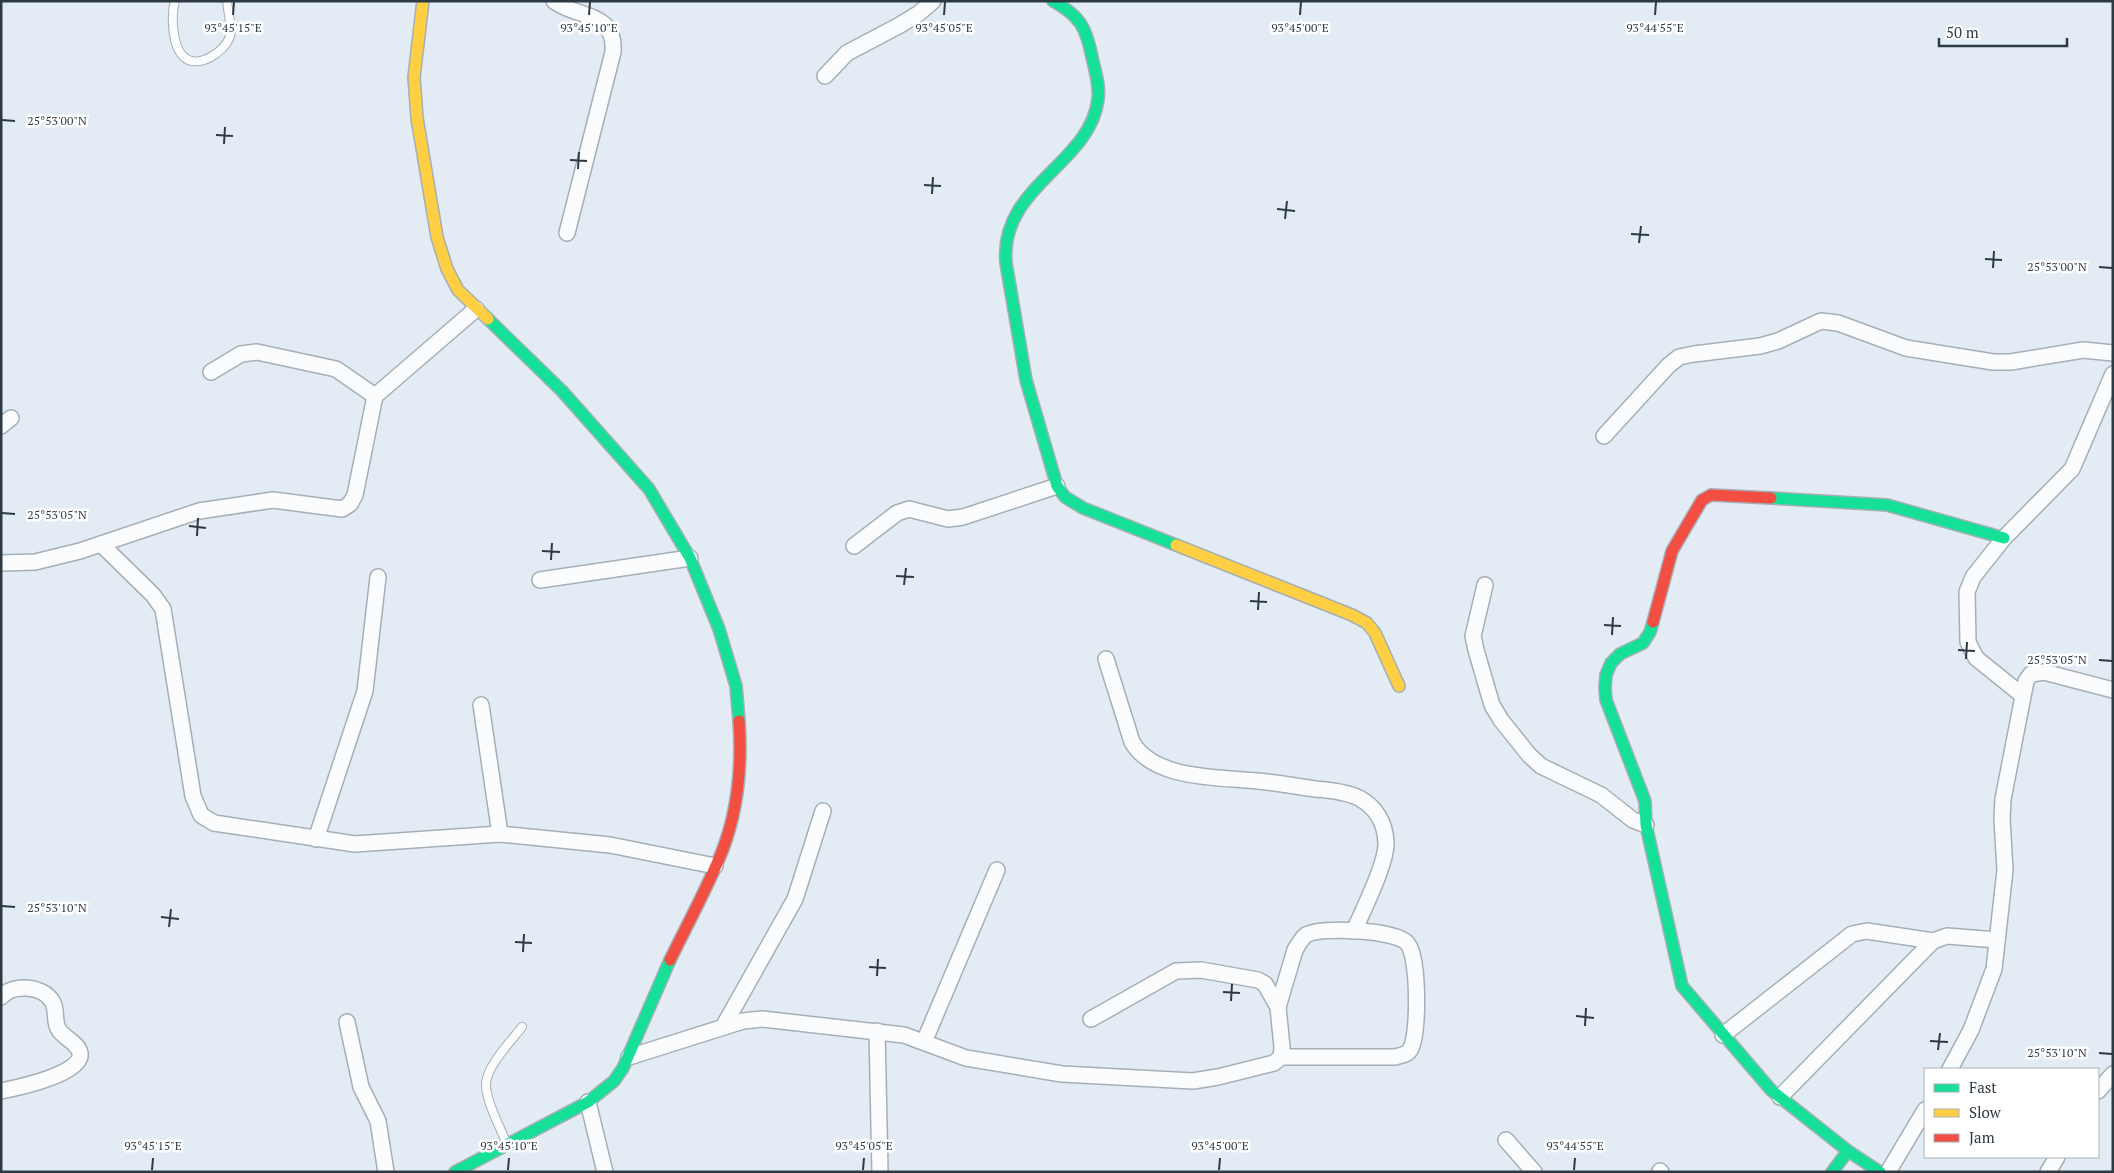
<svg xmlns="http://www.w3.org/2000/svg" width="2114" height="1173" font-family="'PT Serif',serif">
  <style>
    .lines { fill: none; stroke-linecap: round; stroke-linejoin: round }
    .lane-casing { stroke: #a6afb6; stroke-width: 10 }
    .street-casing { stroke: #a6afb6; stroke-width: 18 }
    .fast-casing { stroke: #a6afb6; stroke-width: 14 }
    .slow-casing { stroke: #a6afb6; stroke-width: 14 }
    .jam-casing { stroke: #a6afb6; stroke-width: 14 }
    .lane { stroke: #fbfcfd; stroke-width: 8 }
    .street { stroke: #fbfcfd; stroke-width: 15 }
    .fast { stroke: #16e098; stroke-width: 11 }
    .slow { stroke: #ffcf43; stroke-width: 11 }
    .jam { stroke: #f24e42; stroke-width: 11 }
    .ticks { fill: none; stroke: #2e3a43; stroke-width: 2 }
    .ticks-label { font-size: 12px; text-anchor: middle; fill: #2e3a43; stroke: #fff; stroke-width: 5; stroke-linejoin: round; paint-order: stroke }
  </style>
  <rect width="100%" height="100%" fill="#e3ecf4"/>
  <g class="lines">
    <g class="lane-casing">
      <g id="lane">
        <path d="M175,1c-4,14 -3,46 9,56 14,13 42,-6 46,-21 2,-10 -2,-24 -3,-35"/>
        <path d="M506,1142c-6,-15 -21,-43 -20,-59 1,-17 26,-43 36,-56"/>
      </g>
    </g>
    <g class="street-casing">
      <g id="street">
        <path d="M554,1c24,18 62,10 59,51l-46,181"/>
        <path d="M825,76l22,-23 53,-28 18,-11 15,-13"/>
        <path d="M211,372l30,-18 16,-2 79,17 39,27"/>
        <path d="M1,426l10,-8"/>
        <path d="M1604,436l64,-70 11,-9 15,-3 66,-8 18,-5 43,-20 17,2 68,25 87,14h18l72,-12 30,3"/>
        <path d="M101,544l52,51 10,14 30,187 8,19 13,8 141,21 145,-10 110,11 105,21"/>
        <path d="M854,546l43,-33 12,-4 39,10 15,-2 94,-31"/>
        <path d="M1,563l34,-1 45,-11 119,-40 74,-11 69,9 8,-5 5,-9 20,-99 101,-87"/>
        <path d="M540,580l150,-22"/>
        <path d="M1485,585l-12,51 3,14 16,55 9,15 28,35 12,11 60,29 32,25 13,5"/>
        <path d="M1106,659l26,83c22,38 87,35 126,39 19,2 38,5 57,8 14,1 32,3 44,9 17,9 26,25 27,44 1,21 -23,68 -32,89"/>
        <path d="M2022,695l-46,-37 -8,-16 -1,-50 6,-15 31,-39 68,-69 41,-95"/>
        <path d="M481,705l19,129"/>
        <path d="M316,839l49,-148 13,-114"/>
        <path d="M1,997c12,-14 42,-11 51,4 6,9 1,21 7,29 5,8 19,13 21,23 4,21 -64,35 -79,38"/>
        <path d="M1278,1007l17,-57c3,-5 6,-11 11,-15 15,-9 89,-5 101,8 12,12 12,90 4,105 -3,7 -9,7 -16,9h-114"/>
        <path d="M347,1022l14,65 17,34 8,51"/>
        <path d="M723,1027l72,-128 28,-88"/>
        <path d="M877,1031l3,141"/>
        <path d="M1723,1035l129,-101 15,-3 66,10"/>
        <path d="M924,1042l73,-172"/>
        <path d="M629,1057l114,-36 19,-2 142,16 62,23 96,16 131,7 25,-4 56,-14 7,-6 1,-10 -4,-40 -13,-23 -7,-4 -57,-10 -25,1 -85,48"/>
        <path d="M1950,1069l21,-39 23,-61 11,-99 -3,-51 1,-20 23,-118 5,-7 13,-2 69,18"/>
        <path d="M2098,1091l15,-17"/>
        <path d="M1780,1097l153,-156 14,-5 50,4"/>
        <path d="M588,1102l17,70"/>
        <path d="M1506,1140l28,32"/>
        <path d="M1660,1171l1,1"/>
        <path d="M1888,1172l37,-62"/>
        <path d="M2048,1172l9,-15"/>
      </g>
    </g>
    <g class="fast-casing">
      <g id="fast">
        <path d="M1053,1c27,15 33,26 39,56 3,14 8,28 6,42 -7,65 -99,87 -92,164l20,117 31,106 8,11 18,11 93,37"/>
        <path d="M488,319l74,72 87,98 41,69 29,71 17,57 3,35"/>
        <path d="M1771,498l116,7 117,33"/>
        <path d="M1653,622l-3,10 -7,11 -23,11 -9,9 -5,12 -1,13 1,12 39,101 1,24 36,161 89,104 77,61"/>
        <path d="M455,1172l133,-70 26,-21 9,-13 47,-108"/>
        <path d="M1832,1172l16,-21 32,21"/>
      </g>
    </g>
    <g class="slow-casing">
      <g id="slow">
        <path d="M423,1l-9,76 3,41 20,119 10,32 11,21 30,29"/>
        <path d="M1176,545l176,70 15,8 8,10 24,53"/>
      </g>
    </g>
    <g class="jam-casing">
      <g id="jam">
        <path d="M1653,622l19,-71 30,-51 9,-5 60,3"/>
        <path d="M670,960c17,-35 39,-75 53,-111 15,-40 19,-85 16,-128"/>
      </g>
    </g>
    <use href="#lane" class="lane"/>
    <use href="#street" class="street"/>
    <use href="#fast" class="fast"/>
    <use href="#slow" class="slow"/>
    <use href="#jam" class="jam"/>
  </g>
  <path class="ticks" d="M233,15l1,-13M589,15l1,-13M944,15l1,-13M1300,15l1,-13M1655,15l1,-13M2,120l13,1M216,135l17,1M224,144l1,-17M570,160l17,1M578,169l1,-17M924,185l17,1M932,194l1,-17M1277,209l18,2M1285,219l2,-18M1631,234l18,1M1639,243l2,-17M1985,259l17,1M2099,267l13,1M1993,268l1,-17M2,513l13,1M189,526l17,2M197,536l1,-18M542,551l18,1M551,560l1,-17M896,576l18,1M904,585l2,-17M1250,601l17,1M1258,610l1,-18M1604,625l17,1M1612,635l1,-18M1958,650l17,1M1966,659l1,-17M2099,660l13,1M2,906l13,1M161,917l18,2M169,927l2,-18M515,942l17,1M523,952l1,-18M869,967l17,1M877,976l1,-17M1223,992l17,1M1231,1001l1,-17M1576,1016l18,2M1585,1026l1,-18M1930,1041l18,1M1938,1050l2,-17M2099,1053l13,1M152,1170l1,-12M508,1170l1,-12M863,1170l1,-12M1219,1170l1,-12M1574,1170l1,-12"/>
  <g class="ticks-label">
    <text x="233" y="32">93°45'15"E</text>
    <text x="589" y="32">93°45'10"E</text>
    <text x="944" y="32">93°45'05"E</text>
    <text x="1300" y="32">93°45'00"E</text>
    <text x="1655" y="32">93°44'55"E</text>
    <text x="57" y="125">25°53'00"N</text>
    <text x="2057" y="271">25°53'00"N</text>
    <text x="57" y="519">25°53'05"N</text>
    <text x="2057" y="664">25°53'05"N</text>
    <text x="57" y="912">25°53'10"N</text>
    <text x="2057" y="1057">25°53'10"N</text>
    <text x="153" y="1150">93°45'15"E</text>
    <text x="509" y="1150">93°45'10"E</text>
    <text x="864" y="1150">93°45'05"E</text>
    <text x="1220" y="1150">93°45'00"E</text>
    <text x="1575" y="1150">93°44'55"E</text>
  </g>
  <rect width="2114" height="1173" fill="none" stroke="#2e3a43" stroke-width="5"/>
  <rect x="1924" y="1068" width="175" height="90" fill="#ffffff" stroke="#abb0b4"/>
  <rect x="1934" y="1084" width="25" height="8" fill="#16e098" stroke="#abb0b4"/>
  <text x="1969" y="1093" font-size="15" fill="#2e3a43">Fast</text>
  <rect x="1934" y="1109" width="25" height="8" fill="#ffcf43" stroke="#abb0b4"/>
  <text x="1969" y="1118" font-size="15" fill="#2e3a43">Slow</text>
  <rect x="1934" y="1134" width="25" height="8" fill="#f24e42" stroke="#abb0b4"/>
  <text x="1969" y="1143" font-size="15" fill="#2e3a43">Jam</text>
  <path d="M1939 38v8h128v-8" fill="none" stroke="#2e3a43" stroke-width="2.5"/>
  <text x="1946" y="38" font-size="15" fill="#2e3a43" stroke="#ffffff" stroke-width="4" paint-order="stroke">50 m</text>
</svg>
